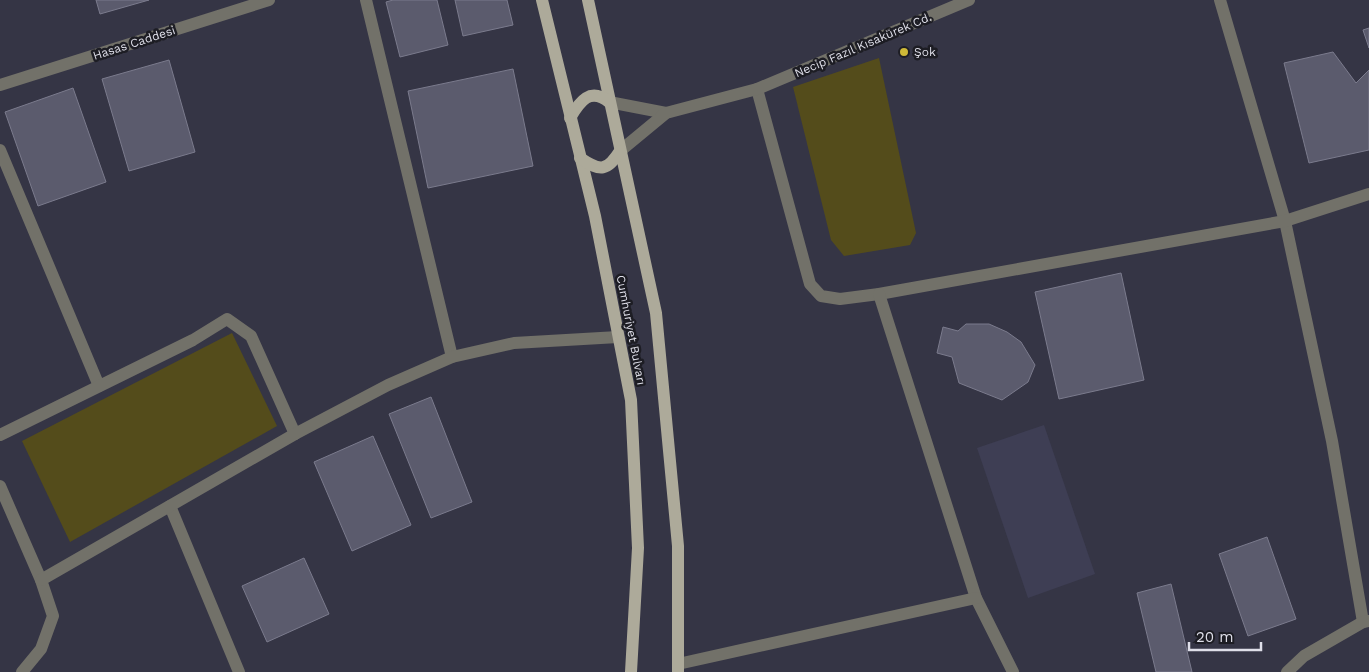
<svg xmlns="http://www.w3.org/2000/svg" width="1369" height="672" font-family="'Work Sans',sans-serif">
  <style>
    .built { fill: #3e3e54 }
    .green { fill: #544c1b }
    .building { fill: #5b5b6d; stroke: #7b7b8d }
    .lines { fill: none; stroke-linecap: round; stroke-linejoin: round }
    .minor { stroke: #727169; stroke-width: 12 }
    .major { stroke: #adaa9a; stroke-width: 12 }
    .poi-dot { fill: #ceb938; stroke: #1d1d24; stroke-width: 2 }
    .labels { text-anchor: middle; stroke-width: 5; stroke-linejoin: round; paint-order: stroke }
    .street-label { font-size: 12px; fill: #dfdfe9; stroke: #1d1d24 }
    .poi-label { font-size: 12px; fill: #dfdfe9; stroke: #1d1d24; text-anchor: start }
  </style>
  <rect width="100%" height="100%" fill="#353545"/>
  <path class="built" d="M1044,425l51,149 -67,24 -51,-150z"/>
  <g class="green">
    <path d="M879,58l37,175 -6,12 -66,11 -13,-16 -38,-153z"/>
    <path d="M232,333l45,93 -207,116 -48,-101z"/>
  </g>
  <g class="building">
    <path d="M96,0h53l-49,14z"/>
    <path d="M393,0h44l11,45 -48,12 -14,-55z"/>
    <path d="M455,0h52l6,25 -50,11z"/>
    <path d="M1369,28v20l-6,-18z"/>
    <path d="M1333,52l23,31 13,-13v80l-60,13 -25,-100z"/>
    <path d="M169,60l26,92 -66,19 -27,-92z"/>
    <path d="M513,69l20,97 -105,22 -20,-97z"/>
    <path d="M73,88l33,94 -68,24 -33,-94z"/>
    <path d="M1121,273l23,107 -85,19 -24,-107z"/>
    <path d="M966,324h23l18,8 14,10 14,23 -7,17 -26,18 -43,-17 -7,-26 -15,-4 6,-26 15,4z"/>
    <path d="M431,397l41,105 -41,16 -42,-104z"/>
    <path d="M373,436l38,89 -59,26 -38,-89z"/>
    <path d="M1267,537l29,82 -48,17 -29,-82z"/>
    <path d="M304,558l25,56 -62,28 -25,-56z"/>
    <path d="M1171,584l21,88h-36l-19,-79z"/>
  </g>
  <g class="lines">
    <g class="minor">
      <path d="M366,0l86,357"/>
      <path d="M1220,0l65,221 47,220 31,181"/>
      <path d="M0,85l269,-85"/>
      <path d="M757,89l53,195 11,12 19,3 39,-5 406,-73 84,-27"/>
      <path d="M609,102l57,11"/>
      <path d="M0,150l99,236"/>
      <path d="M620,151l46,-38 91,-24 212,-89"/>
      <path d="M879,294l97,304 37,74"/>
      <path d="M0,435l193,-95 34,-21 24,17 44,98"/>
      <path d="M0,486l41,94 12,36 -12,33 -19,23"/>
      <path d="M170,506l69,166"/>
      <path d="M41,580l254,-146 93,-49 64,-28 62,-14 104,-6"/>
      <path d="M678,664l298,-66"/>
      <path d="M1287,672l17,-16 59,-34 6,-1"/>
    </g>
    <g class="major">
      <path d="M542,0l53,216 36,184 7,148 -7,124"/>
      <path d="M588,0l68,313 22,233v126"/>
      <path d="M570,118c10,-17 20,-31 39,-16"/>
      <path d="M580,158c21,14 27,13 40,-7"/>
    </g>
  </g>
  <circle class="poi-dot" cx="904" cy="52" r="5"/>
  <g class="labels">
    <g class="street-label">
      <text transform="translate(134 43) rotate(-18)" y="4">Hasas Caddesi</text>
      <text transform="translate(863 45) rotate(-23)" y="4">Necip Fazıl Kısakürek Cd.</text>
      <text transform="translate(631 330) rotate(79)" y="4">Cumhuriyet Bulvarı</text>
    </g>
    <g class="poi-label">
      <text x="914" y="56">Şok</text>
    </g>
  </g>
  <path d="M1189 642v8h72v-8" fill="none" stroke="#dfdfe9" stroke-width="2.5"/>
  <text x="1196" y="642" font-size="15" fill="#dfdfe9" stroke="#1d1d24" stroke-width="4" paint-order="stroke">20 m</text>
</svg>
